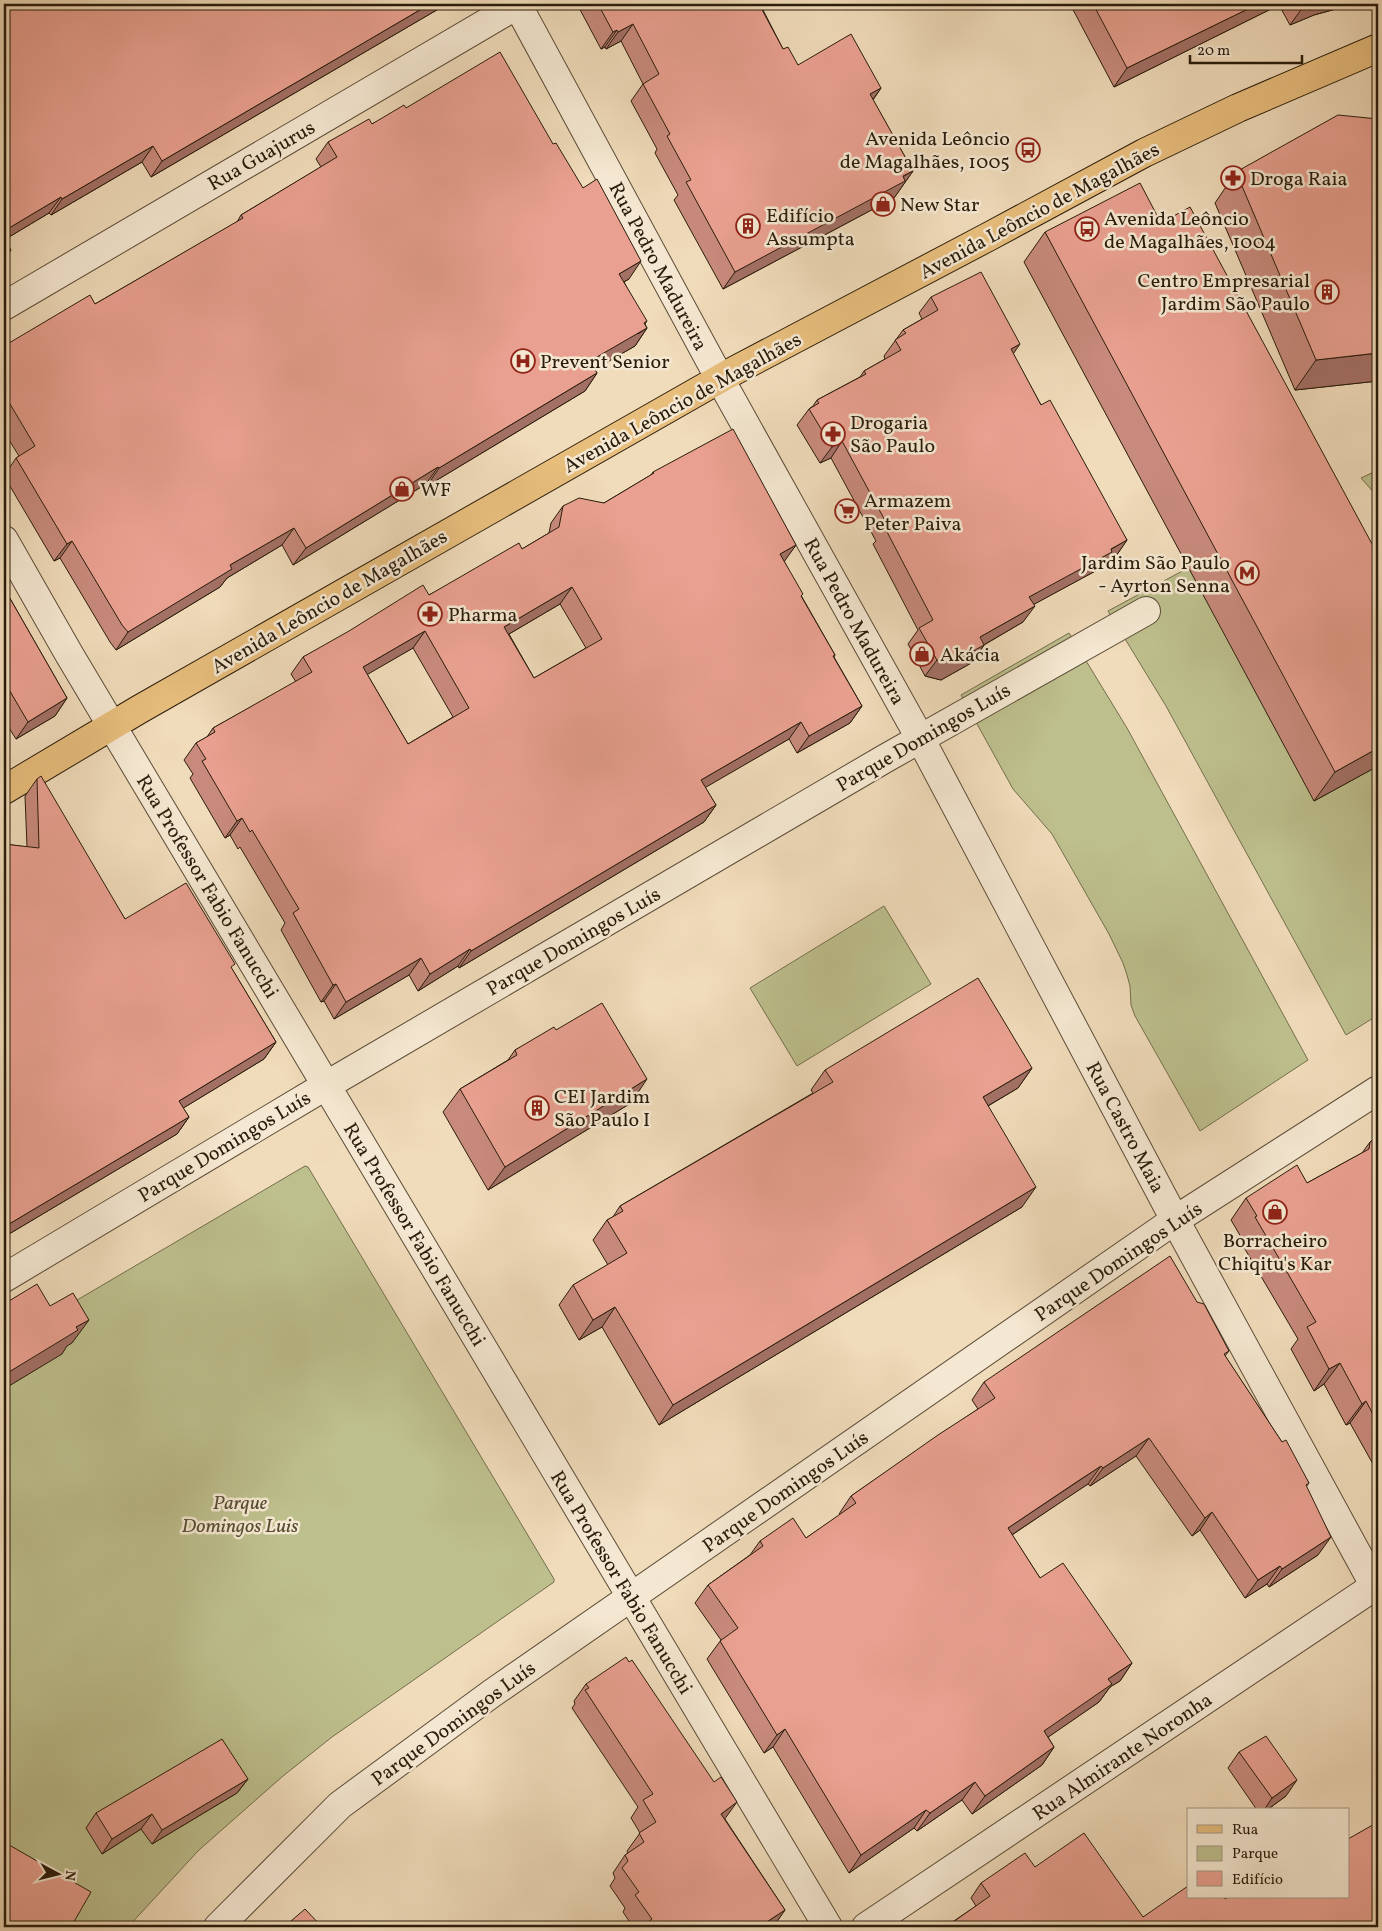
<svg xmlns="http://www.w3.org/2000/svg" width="1382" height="1931" font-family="Vollkorn,serif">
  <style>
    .park { fill: #bdbf8d; stroke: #736e4c }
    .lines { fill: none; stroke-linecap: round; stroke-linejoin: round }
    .minor-casing { stroke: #5b4c37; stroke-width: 30 }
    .major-casing { stroke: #291c0b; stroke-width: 30 }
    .minor { stroke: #f5e8d2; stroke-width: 28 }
    .major { stroke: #e8be7d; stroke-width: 28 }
    .wall { fill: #c88a7c; stroke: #291c0b; fill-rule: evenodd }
    .shaded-wall { fill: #a37065; stroke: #291c0b }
    .building { fill: #e9a090; stroke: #291c0b; fill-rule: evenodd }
    .labels { text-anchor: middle; stroke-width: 5; stroke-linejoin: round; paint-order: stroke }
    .poi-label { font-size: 20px; fill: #291c0b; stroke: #f5e8d2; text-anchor: start }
    .street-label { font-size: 20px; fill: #291c0b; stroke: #f5e8d2 }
    .park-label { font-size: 20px; font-style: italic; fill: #554d32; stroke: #f5e8d2 }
  </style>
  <rect width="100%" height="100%" fill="#f0dbba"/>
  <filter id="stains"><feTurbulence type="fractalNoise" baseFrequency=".004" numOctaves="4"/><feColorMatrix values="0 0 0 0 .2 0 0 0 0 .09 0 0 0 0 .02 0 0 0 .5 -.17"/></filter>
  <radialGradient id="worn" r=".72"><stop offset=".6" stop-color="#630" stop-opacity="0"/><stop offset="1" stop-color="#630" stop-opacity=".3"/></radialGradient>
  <g class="park">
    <path d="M1378,470v27l-17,-19z"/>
    <path d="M1318,498l60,89v428l-32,20 -180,-329 -58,-95z"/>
    <path d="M1069,633l58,95 181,332 -108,71 -65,-115 -4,-11 -1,-19 -3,-11 -4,-12 -14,-29 -57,-100 -39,-45 -52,-94z"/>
    <path d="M884,906l47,78 -134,82 -47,-78z"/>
    <path d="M305,1166l3,1 246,412v3l-222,155 -49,39 -84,74 -71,77h-124v-584z"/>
  </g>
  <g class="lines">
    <g class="minor-casing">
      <g id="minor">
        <path d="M517,4l203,375 200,359 255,482 203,372"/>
        <path d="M4,306l513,-301"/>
        <path d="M4,540l65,114 759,1273"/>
        <path d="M4,1278l323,-193 559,-327 260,-147"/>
        <path d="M218,1927l122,-122 151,-111 684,-474 203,-130"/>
        <path d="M866,1927l512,-343"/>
      </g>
    </g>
    <g class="major-casing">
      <path id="major" d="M4,790l136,-81 590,-336 258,-136 156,-84 94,-45 140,-60"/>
    </g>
    <use href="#minor" class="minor"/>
    <use href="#major" class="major"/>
  </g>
  <g class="wall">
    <path d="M4,4h443l-296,173 -9,-15 -91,53 -2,-2 -45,27z"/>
    <path d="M577,4h192l-7,4 21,41 15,16 83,23 -8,12 40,71 -19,27 -171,91 -49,-89 4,-5 -23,-42 2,-4 -26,-48 12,-17 -22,-43 -15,8 -1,-2 -4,2z"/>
    <path d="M1070,4h284l-40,11 -24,10 -11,-20 -165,82z"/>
    <path d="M406,108l223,171 -5,3 23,46 -12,18 -41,23 3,4 -12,18 -158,95 -1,-2 -133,81 -11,-20 -55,33 -7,9 -104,63 -6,-8 -50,-84 -6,3 -50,-85 12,-18 3,-2 -15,-24v-86l91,-42 142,-82 4,-7 80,-48 -5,-8 12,-17 44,-18z"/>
    <path d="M1378,119v262l-83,9 -80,-187 21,-31z"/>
    <path d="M1045,232l333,534 -64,35 -290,-539z"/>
    <path d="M931,297l82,57 28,51 86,135 -11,16 -11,6 -4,6 -67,36 -11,18 -39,23 -11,17 -32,18 -16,-4 -17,-32 10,-14 -45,-86 3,-3 -45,-83 -11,5 -23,-38 12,-16 4,-3 4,-6 43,-23 4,-6 21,-12 -1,-3 19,-26 19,-11 -3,-6z"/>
    <path d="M653,472l143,73 -12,16 18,36 33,58 -1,2 28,49 -12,17 -53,30 -8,-14 -84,48 11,18 -12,17 -245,146 -1,-2 -40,25 -9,-16 -75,44 -10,-18 -3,1 -40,-72 4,-7 -45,-76 -2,2 -8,-14 -5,3 -35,-60 3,-4 -9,-14 12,-17 11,-6 6,-9 83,-46 -5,-8 12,-17 219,-108 27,-16 2,-10 12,-17 41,-3 47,-28zM560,604l26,44 -52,30 -25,-44zM413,648l40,69 -45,27 -41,-70z"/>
    <path d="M4,588l63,110 -12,18 -39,23 -12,-19z"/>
    <path d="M37,779l88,140 107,50 44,73 -12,17 -81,49 6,9 -12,17 -173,103v-393l23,3 -2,-51z"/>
    <path d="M556,1030l75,73 -143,87 -45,-78 17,-23 48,-29 7,-10z"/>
    <path d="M1032,1068l-14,20 -30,18 34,101 -363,218 -57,-98 -23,13 -20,-35 14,-20 35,-20 -15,-25 14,-20 6,-3 7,-11 193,-113 -2,-3 14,-20z"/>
    <path d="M1378,1137v336l-28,-50 -4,2 -22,-41 -10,7 -23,-42 7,-10 -59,-100 2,-2 -10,-17 15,-22 61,-15 55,-30 8,-11z"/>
    <path d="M1197,1302l32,49 -4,5 84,127 -3,4 12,68 -49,32 -2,-3 -22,14 -45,-68 -8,6 -56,-80 -46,30 -2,-2 -23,15 -53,36 28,43 92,85 -12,18 -10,6 -11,15 -51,35 6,10 -12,18 -70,49 -10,-14 -45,31 -3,-3 -65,45 -76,-126 -9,6 -57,-94 14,-19 -26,-37 13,-18 42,-30 10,-14 46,-3 34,-23 -1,-1 12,-18 127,-87 -6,-9 12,-18z"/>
    <path d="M586,1684l139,135 60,91 -12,17h-140l-10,-15 2,-4 -15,-22 5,-8 -2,-5 12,-18 3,-2 -1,-2 13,-18 -9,-15 7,-11 -66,-99 3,-4 -1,-3z"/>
    <path d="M1239,1752l47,44 -19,14h-10l-29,-42z"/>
    <path d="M248,1779l-11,14 -85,51 -11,-15 -39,25 -16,-26 10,-15z"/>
    <path d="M1035,1867l108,50 82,-18 153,28h-433l31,-21 -5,-8 10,-15z"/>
  </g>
  <g class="shaded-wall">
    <path d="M430,4h17l-296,173 11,-16z"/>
    <path d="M754,4h15l-24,12z"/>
    <path d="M1258,4h22l-1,1 -165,82 13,-19z"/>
    <path d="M1310,4h44l-40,11 -24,10 13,-18z"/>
    <path d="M633,24l-12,17 -15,8 12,-17z"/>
    <path d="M617,30l-12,17 -4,2 12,-17z"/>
    <path d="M881,88l-12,17 1,-11z"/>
    <path d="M153,146l-11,16 -91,53 11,-16z"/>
    <path d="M913,171l-19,27 -171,91 12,-17z"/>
    <path d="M61,197l-12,16 -45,27v-9z"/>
    <path d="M11,250l-7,11v-6z"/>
    <path d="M641,261l-12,18 -22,12 12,-17z"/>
    <path d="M647,321l-9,13 9,-6 -12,18 -57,33 12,-18z"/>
    <path d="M1020,344l-11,16 2,-11z"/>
    <path d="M1378,353v28l-83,9 21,-30z"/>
    <path d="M597,373l-12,18 -158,95 12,-18z"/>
    <path d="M842,441l-11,17 -11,5 12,-16z"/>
    <path d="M438,467l-12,17 -133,81 13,-17z"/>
    <path d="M294,528l-12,17 -55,33 -7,9 -104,63 12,-18 102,-67z"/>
    <path d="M1127,540l-11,16 -11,6 -4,6 -83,45 11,-16z"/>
    <path d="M72,541l-12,17 -6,3 13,-17z"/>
    <path d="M796,545l-12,17 -4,-8z"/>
    <path d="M572,587l-12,17 -68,40 12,-17z"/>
    <path d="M1035,606l-12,16 -55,32 12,-17z"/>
    <path d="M425,631l-12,17 -62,36 12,-17z"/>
    <path d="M984,645l-11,17 -32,18 -16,-4 12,-16z"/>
    <path d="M67,698l-12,18 -39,23 12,-17z"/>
    <path d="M862,706l-12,17 -53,30 12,-17z"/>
    <path d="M801,722l-12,17 -100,58 12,-17z"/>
    <path d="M1378,748v18l-64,35 21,-29z"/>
    <path d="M716,805l-12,17 -245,146 12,-17z"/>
    <path d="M242,818l-12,17 -5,3 12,-17z"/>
    <path d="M470,949l-12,17 -40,25 12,-17z"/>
    <path d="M421,958l-12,17 -75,44 12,-17z"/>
    <path d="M336,984l-12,17 -3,1 12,-17z"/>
    <path d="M276,1042l-12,17 -97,59 12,-17z"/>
    <path d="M1032,1068l-14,20 -49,29 14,-20z"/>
    <path d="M647,1079l-16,24 -143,87 17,-23z"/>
    <path d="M189,1117l-12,17 -173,103v-10z"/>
    <path d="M1036,1187l-14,20 -363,218 14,-20z"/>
    <path d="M615,1307l-13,20 -23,13 14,-20z"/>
    <path d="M89,1320l-17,23 -5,3 -5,8 -58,35v-14l72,-48z"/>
    <path d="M1340,1363l-16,21 -10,7 15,-22z"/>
    <path d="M1366,1401l-16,22 -4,2 16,-21z"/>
    <path d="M1149,1438l-13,18 -46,30 13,-18z"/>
    <path d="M1101,1466l-13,18 -93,62 13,-18z"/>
    <path d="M1212,1512l-12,18 -8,6 13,-18z"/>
    <path d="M1331,1537l-13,18 -49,32 13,-18z"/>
    <path d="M1280,1566l-13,18 -22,14 13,-18z"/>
    <path d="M1132,1663l-12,18 -10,6 -11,15 -68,47 13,-18 64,-52z"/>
    <path d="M785,1729l-12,18 -9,6 13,-18z"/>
    <path d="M1054,1747l-12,18 -70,49 13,-18z"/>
    <path d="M248,1779l-11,14 -85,51 10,-14z"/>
    <path d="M1297,1780l-11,16 -19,14h-3l8,-12z"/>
    <path d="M975,1782l-13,18 -45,31 13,-18z"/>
    <path d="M737,1802l-13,18 -3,-6z"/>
    <path d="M926,1810l-12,18 -65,45 12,-18z"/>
    <path d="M152,1814l-11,15 -39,25 10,-15z"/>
    <path d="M785,1910l-12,17h-14z"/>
  </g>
  <g class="building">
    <path d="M4,4h426l-268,157 -9,-15 -91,53 -1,-2 -57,34z"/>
    <path d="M598,4h161l24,45 5,-2 10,18 53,-31 30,54 -11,6 43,77 -10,5 2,5 -170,91 -49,-90 5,-2 -24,-44 3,-2 -27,-50 16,-10 -26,-50 -15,8 -1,-2 -4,2z"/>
    <path d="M1093,4h165l-131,64z"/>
    <path d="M1301,4h9l-7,3z"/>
    <path d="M500,52l53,92 3,-1 27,45 14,-9 44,82 -22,13 28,47 -3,2 3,5 -57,33 7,12 -158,95 -1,-1 -132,81 -12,-20 -64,37 2,4 -104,63 -6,-7 -50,-84 -5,3 -51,-86 19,-12 -31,-52v-48l86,-51 5,9 148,-86 -2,-3 96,-58 -9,-15 41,-23 3,5 32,-19 2,3z"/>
    <path d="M1338,115l40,4v234l-62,7 -80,-188z"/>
    <path d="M1140,183l21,40 29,-16 188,348v193l-43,24 -290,-540z"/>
    <path d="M4,239l7,11 -7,5z"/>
    <path d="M981,272l39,72 -9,5 30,56 9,-5 77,140 -16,9 1,3 -83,45 6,9 -55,31 4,8 -32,18 -15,-3 -18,-32 14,-8 -48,-92 3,-2 -46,-85 -10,6 -23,-38 10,-6 -2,-3 49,-26 -2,-3 37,-21 -6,-10 11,-7 -3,-3 35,-20 -7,-13z"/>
    <path d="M733,429l63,116 -16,9 23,40 -2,2 34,59 -2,1 29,50 -53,30 -8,-14 -100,58 15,25 -245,146 -1,-2 -40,25 -9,-16 -75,44 -10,-18 -3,1 -40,-72 6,-4 -47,-79 -2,2 -8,-14 -5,3 -35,-60 4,-2 -10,-16 19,-11 -2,-4 99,-56 -9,-15 46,-26 74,-46 6,10 90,-52 3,6 37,-22 4,-21 16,-8 25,5 50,-30 -1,-1zM572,587l30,52 -68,39 -30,-51zM425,631l44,77 -61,36 -45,-77z"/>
    <path d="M4,588l63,110 -39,24 -24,-41z"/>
    <path d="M41,776l84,143 61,-36 49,81 -4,3 45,75 -97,59 10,16 -185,110v-383l35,4 -2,-69z"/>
    <path d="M978,978l54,90 -49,29 53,90 -363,218 -58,-98 -22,13 -20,-35 54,-32 -20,-33 16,-9 -3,-5 213,-124 -8,-12z"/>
    <path d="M602,1003l45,76 -142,88 -45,-78 57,-34 -2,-5 39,-23 2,3z"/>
    <path d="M1378,1137v287l-12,-23 -4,3 -22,-41 -11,6 -22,-42 9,-5 -61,-105 2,-1 -11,-18 51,-33 10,18 62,-34 1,-7z"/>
    <path d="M1170,1256l27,46 7,2 25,47 -5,3 58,88 4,-2 23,43 -3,2 25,52 -49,32 -2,-3 -22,14 -46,-68 -7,6 -56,-80 -46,30 -2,-2 -23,15 -70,47 32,50 23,-15 69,100 -24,16 4,5 -68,47 10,16 -69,49 -10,-14 -45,31 -4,-3 -65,45 -76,-126 -8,6 -57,-94 18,-13 -30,-43 55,-39 -3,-5 33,-23 13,20 50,-35 -5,-7 87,-61 57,-37 -11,-16z"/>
    <path d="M37,1284l13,22 23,-13 16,27 -13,7 2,3 -74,45v-71z"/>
    <path d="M626,1657l3,5 3,-2 82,122 7,-5 16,25 -16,12 64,96 -26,17h-118l11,-8 -17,-24 4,-3 -17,-24 6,-7 -3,-6 19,-13 -5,-9 17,-11 -13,-22 10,-6 -68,-104 4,-2 -3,-4z"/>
    <path d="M1266,1736l31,44 -25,18 -33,-46z"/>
    <path d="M222,1739l26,40 -86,51 -10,-16 -40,25 -16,-26z"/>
    <path d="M1378,1822v105h-432l44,-31 -9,-13 44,-30 10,14 49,-34 59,84 45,-31v11h36l1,2 4,-2h119v-58z"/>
    <path d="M4,1842l87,50 -20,35h-67z"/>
    <path d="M305,1909l17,18h-38z"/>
  </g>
  <defs>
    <g id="bus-ring" transform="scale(1.25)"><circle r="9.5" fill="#f5e8d2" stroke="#8f2418" stroke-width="1.5"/><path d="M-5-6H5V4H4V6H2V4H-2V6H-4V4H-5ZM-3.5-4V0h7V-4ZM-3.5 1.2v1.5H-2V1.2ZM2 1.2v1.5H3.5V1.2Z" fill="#8f2418"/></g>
    <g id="pharmacy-ring" transform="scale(1.25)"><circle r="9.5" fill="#f5e8d2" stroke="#8f2418" stroke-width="1.5"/><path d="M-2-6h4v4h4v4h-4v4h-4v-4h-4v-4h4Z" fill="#8f2418"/></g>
    <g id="shop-ring" transform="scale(1.25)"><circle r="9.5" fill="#f5e8d2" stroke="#8f2418" stroke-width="1.5"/><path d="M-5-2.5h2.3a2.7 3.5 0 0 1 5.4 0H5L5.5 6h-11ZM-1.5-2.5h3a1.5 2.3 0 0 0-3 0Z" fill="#8f2418"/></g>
    <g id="building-ring" transform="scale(1.25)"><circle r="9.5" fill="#f5e8d2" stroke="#8f2418" stroke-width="1.5"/><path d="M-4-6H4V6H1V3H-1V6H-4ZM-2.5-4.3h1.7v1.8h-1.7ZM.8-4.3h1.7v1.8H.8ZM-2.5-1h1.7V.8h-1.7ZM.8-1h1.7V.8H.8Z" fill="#8f2418"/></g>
    <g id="hospital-ring" transform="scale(1.25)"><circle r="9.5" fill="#f5e8d2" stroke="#8f2418" stroke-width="1.5"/><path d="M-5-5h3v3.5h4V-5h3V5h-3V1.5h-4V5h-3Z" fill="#8f2418"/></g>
    <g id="supermarket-ring" transform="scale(1.25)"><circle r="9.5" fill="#f5e8d2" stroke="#8f2418" stroke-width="1.5"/><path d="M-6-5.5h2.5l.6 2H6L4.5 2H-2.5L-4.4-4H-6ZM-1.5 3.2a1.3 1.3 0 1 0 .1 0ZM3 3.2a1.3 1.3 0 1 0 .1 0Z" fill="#8f2418"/></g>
    <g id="metro-ring" transform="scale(1.25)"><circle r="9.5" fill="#f5e8d2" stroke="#8f2418" stroke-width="1.5"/><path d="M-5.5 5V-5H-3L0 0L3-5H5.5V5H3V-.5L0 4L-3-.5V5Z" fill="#8f2418"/></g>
  </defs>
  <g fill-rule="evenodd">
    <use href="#bus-ring" x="1028" y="150"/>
    <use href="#pharmacy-ring" x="1233" y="178"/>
    <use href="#shop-ring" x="883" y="204"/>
    <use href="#building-ring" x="748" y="226"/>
    <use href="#bus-ring" x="1087" y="229"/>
    <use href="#building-ring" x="1327" y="292"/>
    <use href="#hospital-ring" x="523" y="361"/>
    <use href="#pharmacy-ring" x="833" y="434"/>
    <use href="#shop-ring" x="402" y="489"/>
    <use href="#supermarket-ring" x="847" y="511"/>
    <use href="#metro-ring" x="1247" y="573"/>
    <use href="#pharmacy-ring" x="430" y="614"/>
    <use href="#shop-ring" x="922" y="654"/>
    <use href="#building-ring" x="537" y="1108"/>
    <use href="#shop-ring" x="1275" y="1212"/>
  </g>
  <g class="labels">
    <g class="poi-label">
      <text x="1010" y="145" text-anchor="end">Avenida Leôncio<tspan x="1010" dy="23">de Magalhães, 1005</tspan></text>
      <text x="1250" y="185">Droga Raia</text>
      <text x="900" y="211">New Star</text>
      <text x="766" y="222">Edifício<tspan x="766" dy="23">Assumpta</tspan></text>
      <text x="1104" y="225">Avenida Leôncio<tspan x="1104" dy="23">de Magalhães, 1004</tspan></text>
      <text x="1310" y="287" text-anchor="end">Centro Empresarial<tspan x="1310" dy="23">Jardim São Paulo</tspan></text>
      <text x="540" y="368">Prevent Senior</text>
      <text x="850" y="429">Drogaria<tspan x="850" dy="23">São Paulo</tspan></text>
      <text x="420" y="496">WF</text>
      <text x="864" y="507">Armazem<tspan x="864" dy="23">Peter Paiva</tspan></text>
      <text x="1230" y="569" text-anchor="end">Jardim São Paulo<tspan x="1230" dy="23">- Ayrton Senna</tspan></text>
      <text x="448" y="621">Pharma</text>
      <text x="940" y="661">Akácia</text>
      <text x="554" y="1103">CEI Jardim<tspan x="554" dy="23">São Paulo I</tspan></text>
      <text x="1275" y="1247" text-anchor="middle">Borracheiro<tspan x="1275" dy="23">Chiqitu's Kar</tspan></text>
    </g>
    <g class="street-label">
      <text transform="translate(261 155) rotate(-30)" y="7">Rua Guajurus</text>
      <text transform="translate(1039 210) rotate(-28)" y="7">Avenida Leôncio de Magalhães</text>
      <text transform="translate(659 266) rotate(62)" y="7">Rua Pedro Madureira</text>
      <text transform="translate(682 402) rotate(-29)" y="7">Avenida Leôncio de Magalhães</text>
      <text transform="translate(329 601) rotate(-30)" y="7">Avenida Leôncio de Magalhães</text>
      <text transform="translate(855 621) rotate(61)" y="7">Rua Pedro Madureira</text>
      <text transform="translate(923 737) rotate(-30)" y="7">Parque Domingos Luís</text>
      <text transform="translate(208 886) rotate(59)" y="7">Rua Professor Fabio Fanucchi</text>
      <text transform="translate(573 941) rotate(-30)" y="7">Parque Domingos Luís</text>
      <text transform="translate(1126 1127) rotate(62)" y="7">Rua Castro Maia</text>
      <text transform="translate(224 1146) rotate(-31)" y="7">Parque Domingos Luís</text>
      <text transform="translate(415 1234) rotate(59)" y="7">Rua Professor Fabio Fanucchi</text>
      <text transform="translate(1118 1261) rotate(-34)" y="7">Parque Domingos Luís</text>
      <text transform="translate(785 1491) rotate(-35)" y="7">Parque Domingos Luís</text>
      <text transform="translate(622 1582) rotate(59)" y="7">Rua Professor Fabio Fanucchi</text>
      <text transform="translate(453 1723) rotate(-36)" y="7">Parque Domingos Luís</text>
      <text transform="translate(1122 1756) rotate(-34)" y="7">Rua Almirante Noronha</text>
    </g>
    <g class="park-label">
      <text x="240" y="1509">Parque<tspan x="240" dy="23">Domingos Luis</tspan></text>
    </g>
  </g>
  <rect width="1382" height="1931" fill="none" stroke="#f0dbba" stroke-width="20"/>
  <rect x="5" y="5" width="1372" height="1921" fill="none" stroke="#291c0b" stroke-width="2.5"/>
  <rect x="10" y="10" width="1362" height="1911" fill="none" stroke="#291c0b"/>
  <rect x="1187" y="1808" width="162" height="90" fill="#f5e8d2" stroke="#a39682"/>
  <rect x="1197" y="1825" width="25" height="8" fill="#e8be7d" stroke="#a39682"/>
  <text x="1232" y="1834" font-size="15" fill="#291c0b">Rua</text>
  <rect x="1197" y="1846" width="25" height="15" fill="#bdbf8d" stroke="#a39682"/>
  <text x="1232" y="1858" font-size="15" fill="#291c0b">Parque</text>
  <rect x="1197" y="1871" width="25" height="15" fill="#e9a090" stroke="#a39682"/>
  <text x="1232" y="1884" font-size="15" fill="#291c0b">Edifício</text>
  <g transform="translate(58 1874) rotate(97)" stroke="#f5e8d2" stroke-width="4" paint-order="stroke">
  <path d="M0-4L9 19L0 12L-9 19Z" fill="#291c0b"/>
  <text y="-8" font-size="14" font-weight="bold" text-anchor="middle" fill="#291c0b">N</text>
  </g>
  <path d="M1190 55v8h112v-8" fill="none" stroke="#291c0b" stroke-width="2.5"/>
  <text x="1197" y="55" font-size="15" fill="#291c0b" stroke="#f5e8d2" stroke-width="4" paint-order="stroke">20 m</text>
  <rect width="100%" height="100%" filter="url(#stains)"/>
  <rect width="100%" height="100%" fill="url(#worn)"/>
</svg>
